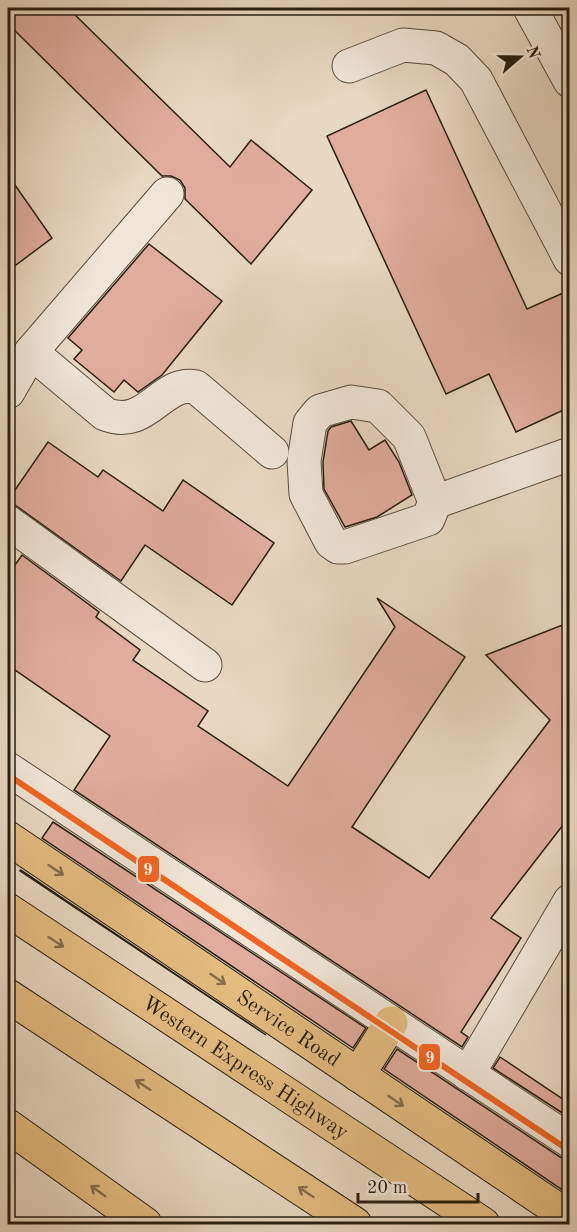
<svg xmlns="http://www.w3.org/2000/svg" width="577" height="1232" font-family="'Old Standard TT',serif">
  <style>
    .building { fill: #e0ac9e; stroke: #291e10; stroke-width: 1.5 }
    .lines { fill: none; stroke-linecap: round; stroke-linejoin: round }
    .minor-casing { stroke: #594c3c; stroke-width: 35 }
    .major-casing { stroke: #291e10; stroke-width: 35 }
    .highway-casing { stroke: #291e10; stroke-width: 35 }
    .minor { stroke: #f0e5d7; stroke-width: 33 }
    .major { stroke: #e4bc80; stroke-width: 33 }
    .highway { stroke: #e4bc80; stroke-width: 33 }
    .metro-1-casing { stroke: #f0e5d7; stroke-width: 10 }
    .metro-1 { stroke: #f26522; stroke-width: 6 }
    .oneway { stroke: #866d48 }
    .labels { text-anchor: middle; stroke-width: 4.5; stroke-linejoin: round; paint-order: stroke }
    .street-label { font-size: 21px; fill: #291e10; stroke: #f0e5d7 }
    .line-badge { stroke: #f0e5d7; stroke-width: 2 }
    .badge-label { font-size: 16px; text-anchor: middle; font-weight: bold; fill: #fff }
  </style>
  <rect width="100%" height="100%" fill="#e8d7c1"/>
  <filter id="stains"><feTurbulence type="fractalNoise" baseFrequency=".00333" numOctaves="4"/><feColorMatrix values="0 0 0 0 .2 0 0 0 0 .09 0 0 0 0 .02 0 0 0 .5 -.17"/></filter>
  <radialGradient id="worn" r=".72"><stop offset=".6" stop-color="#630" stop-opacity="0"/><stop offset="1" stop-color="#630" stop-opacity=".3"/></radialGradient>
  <g class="building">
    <path d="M8,8h60l162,159 21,-27 61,50 -61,74 -66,-65v-11l-5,-8 -9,-4h-9l-154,-152z"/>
    <path d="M426,90l101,219 43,-19v117l-54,25 -27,-58 -43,20 -119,-258z"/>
    <path d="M8,175l44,63 -44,33z"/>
    <path d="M149,244l73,57 -60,74 -24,17 -14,-12 -10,12 -40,-33 8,-9 -14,-12z"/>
    <path d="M351,421l18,29 16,-10 14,22 13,33 -35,22 -32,10 -21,-38 -1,-27 5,-31 3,-4z"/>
    <path d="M48,442l50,35 5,-7 60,41 20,-31 91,63 -42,62 -87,-60 -24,36 -113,-81z"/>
    <path d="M22,555l77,57 -3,5 44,33 -7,10 75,51 -10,15 90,60 107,-159 -18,-29 88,59 -113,170 77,51 121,-158 -64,-65 84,-33v194l-79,102 30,20 -60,94 7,5 -6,10 -388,-257 36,-54 -102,-71v-90z"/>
    <path d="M53,822l313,206 -13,20 -311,-210z"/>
    <path d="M21,870l245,165 -246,-164z"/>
    <path d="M397,1049l163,108 10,3v35l-186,-126z"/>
    <path d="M500,1057l70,47v14l-77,-50z"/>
  </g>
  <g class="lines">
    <g class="minor-casing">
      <g id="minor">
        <path d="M530,8l40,73"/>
        <path d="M349,66l54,-21 33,3 21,12 19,20 94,179"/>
        <path d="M31,352l74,62c43,17 55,-34 91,-27l76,65"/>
        <path d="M8,392l23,-40 136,-158"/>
        <path d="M351,402l27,4 31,31 26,65 -7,17 -83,28h-7l-7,-5 -25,-48 -2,-33 6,-38 10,-12z"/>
        <path d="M435,502l135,-48"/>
        <path d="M8,522l197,143"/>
        <path d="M8,769l562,372"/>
        <path d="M468,1074l102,-173"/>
      </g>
    </g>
    <g class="major-casing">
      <g id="major">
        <path id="s1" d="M8,838l562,380"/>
        <path d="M358,1075l33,-52"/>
        <path d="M8,1126l137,98"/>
      </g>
    </g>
    <g class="highway-casing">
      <g id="highway">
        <path id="s2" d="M8,910l475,314"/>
        <path d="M8,996l347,228"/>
      </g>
    </g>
    <use href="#minor" class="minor"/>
    <use href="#major" class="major"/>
    <use href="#highway" class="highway"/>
    <g class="metro-1-casing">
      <path id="metro-1" d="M8,775l562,376"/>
    </g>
    <use href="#metro-1" class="metro-1"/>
  </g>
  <defs><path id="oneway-shaft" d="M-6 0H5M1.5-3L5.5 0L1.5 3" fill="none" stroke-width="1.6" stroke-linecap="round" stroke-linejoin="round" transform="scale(1.5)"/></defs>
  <g class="oneway">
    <use href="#oneway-shaft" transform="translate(56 870) rotate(34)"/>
    <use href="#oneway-shaft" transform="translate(56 942) rotate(33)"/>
    <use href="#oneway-shaft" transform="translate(218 979) rotate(34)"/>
    <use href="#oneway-shaft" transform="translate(143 1085) rotate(-147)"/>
    <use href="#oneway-shaft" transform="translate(396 1101) rotate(34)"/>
    <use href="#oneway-shaft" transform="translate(98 1191) rotate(-144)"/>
    <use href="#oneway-shaft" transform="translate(306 1192) rotate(-147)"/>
  </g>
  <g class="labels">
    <g class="street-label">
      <text dy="7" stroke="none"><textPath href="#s1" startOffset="339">Service Road</textPath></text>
      <text dy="7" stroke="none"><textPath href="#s2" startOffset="285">Western Express Highway</textPath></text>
    </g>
  </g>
  <g class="line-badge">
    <rect x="137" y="855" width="23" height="28" rx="6" fill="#f26522"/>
    <rect x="418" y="1043" width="23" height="28" rx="6" fill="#f26522"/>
  </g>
  <g class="badge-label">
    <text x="148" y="875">9</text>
    <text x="430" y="1063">9</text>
  </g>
  <rect width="577" height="1232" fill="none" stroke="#e8d7c1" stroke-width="30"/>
  <rect x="9" y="9" width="559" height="1214" fill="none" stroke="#291e10" stroke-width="3"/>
  <rect x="15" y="15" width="547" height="1202" fill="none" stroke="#291e10" stroke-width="1.5"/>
  <g transform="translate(520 57) rotate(70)" stroke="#f0e5d7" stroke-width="4.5" paint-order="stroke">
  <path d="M0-4.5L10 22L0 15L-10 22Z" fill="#291e10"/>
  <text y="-9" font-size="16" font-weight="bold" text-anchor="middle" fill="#291e10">N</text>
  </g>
  <path d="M358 1193v9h120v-9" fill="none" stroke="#291e10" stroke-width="3"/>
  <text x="367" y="1193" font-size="18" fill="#291e10" stroke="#f0e5d7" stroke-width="4.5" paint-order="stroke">20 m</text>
  <rect width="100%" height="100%" filter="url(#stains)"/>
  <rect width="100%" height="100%" fill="url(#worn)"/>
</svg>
